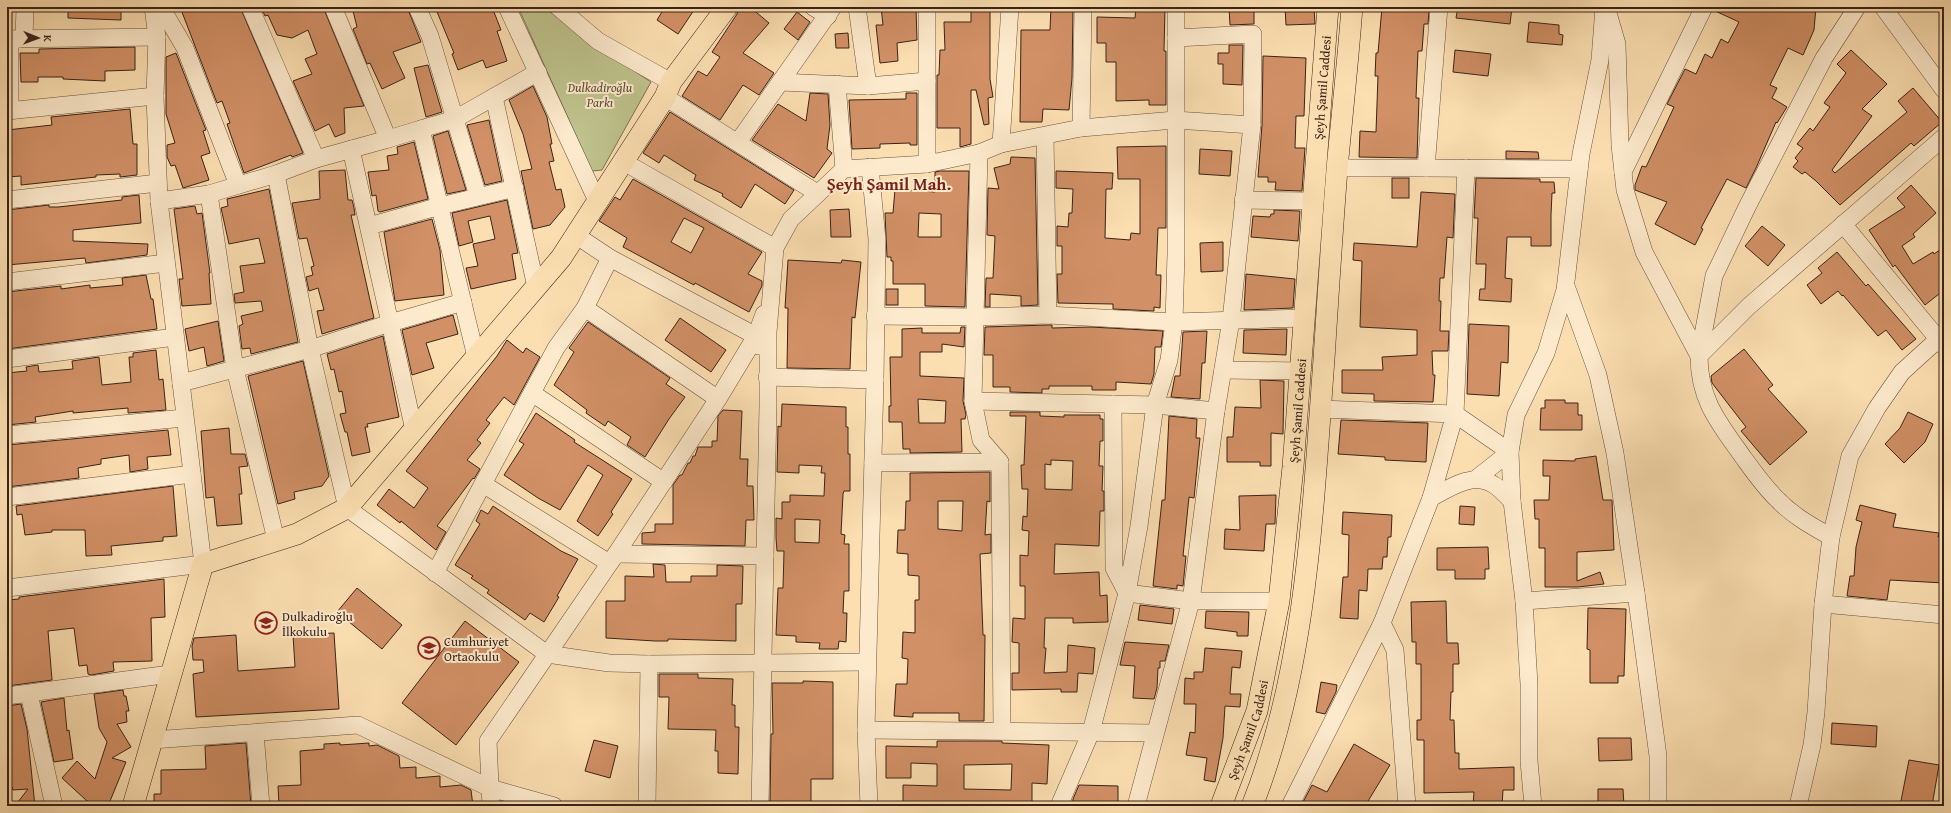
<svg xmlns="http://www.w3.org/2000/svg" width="1951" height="813" font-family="'Gentium Book Plus',serif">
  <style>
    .green { fill: #bec28c; stroke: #7c7253 }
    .building { fill: #d29066; stroke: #39231a; fill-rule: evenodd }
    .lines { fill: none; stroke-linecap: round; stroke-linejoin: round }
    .minor-casing { stroke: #6a5240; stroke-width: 18 }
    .major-casing { stroke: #39231a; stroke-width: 22 }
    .minor { stroke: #fdeacc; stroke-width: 17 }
    .major { stroke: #fcdfb1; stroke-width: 21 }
    .labels { text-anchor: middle; stroke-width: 4; stroke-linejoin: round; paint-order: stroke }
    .park-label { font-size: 13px; font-style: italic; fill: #5a4b36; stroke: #fdeacc }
    .street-label { font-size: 13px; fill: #39231a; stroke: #fdeacc }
    .poi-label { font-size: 13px; fill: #39231a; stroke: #fdeacc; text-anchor: start }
    .district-label { font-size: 17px; font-weight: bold; fill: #7a1f14; stroke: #fdeacc }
  </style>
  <rect width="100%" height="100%" fill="#fcdfb1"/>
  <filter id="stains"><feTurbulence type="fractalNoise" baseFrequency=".005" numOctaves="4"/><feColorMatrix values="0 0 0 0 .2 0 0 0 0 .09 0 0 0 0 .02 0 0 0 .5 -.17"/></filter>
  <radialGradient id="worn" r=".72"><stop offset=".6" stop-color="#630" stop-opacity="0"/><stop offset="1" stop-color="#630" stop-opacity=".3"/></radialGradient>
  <path class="green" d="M518,7h26l36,28 71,47 -49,88 -10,1z"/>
  <g class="building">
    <path d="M68,7h53v13l-53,-2z"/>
    <path d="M180,7h60l63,146 -11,4 -1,-2 -47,18 -17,-49 3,-1 -8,-22 -5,2z"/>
    <path d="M261,7h62l41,99 -20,2 1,25 -10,4 -6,-13 -14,7 -22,-50 19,-7 -7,-15 12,-5 -9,-24 -16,8 -15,-3 -9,-20 -3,1z"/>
    <path d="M352,7h55l14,35 -28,10 12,26 -23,11 -12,-26 -3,1 -14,-35 4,-2z"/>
    <path d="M435,7h57l9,23 -4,1 10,30 -21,7 -3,-8 -25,10 -6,-16 2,-1z"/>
    <path d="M665,7h31l-18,27 -21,-14z"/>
    <path d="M739,7h11l19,16 -26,30 31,20 -15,22 -16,-10 -23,35 -38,-24 16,-25 9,5 13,-19 -8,-5 25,-38z"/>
    <path d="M881,7h35l1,33 -20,3 1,18 -18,2 -4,-38h7z"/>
    <path d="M971,7h19v72l3,18 -5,1 1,26 -5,1 -8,-35h-5v54l-11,3v-19h-23v-53h2l1,-25h5l-1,-28h27z"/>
    <path d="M1051,7h22l-1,71 -3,32 -26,-1 -1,13h-22l1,-92h29z"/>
    <path d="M1136,7h29l-1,44h2v54h-17v-5l-33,1v-39h-10v-19h-9v-26l38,1z"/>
    <path d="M1229,7h25v17l-24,1z"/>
    <path d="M1285,7h29l1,17 -29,1z"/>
    <path d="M1382,7h42v4h5l-1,13h-4l-2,27h-4l-2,47h3l-2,60 -58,-1 1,-26 16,1 2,-56h-3l1,-23h2z"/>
    <path d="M1458,7h54l-2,17 -54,-6z"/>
    <path d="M1714,7h102l-2,23 -11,25 -15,-7 -18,37 7,3 -5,10 15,9 -10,16 -1,-1 -20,46 -10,20 -19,-9 -26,49 2,1 -8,16 -40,-21 12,-22 -32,-12v-5l7,-19 4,1 28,-60 -7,-3 18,-35 11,5 9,-20 7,4 9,-19 7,4 11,-21 -26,-12z"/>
    <path d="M797,12l13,10 -12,18 -14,-11z"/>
    <path d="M1529,22l30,3v9l4,1 -1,10 -35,-3z"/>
    <path d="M848,33l1,15h-13l-1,-14z"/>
    <path d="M1229,45h14l-1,40 -19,-1v-20h-5v-11h11z"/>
    <path d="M135,47v23l-30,1v10l-42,-2v-2h-25v5h-17l-1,-29h19v-4z"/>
    <path d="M1455,50l36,4 -3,22 -35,-4z"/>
    <path d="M1851,50l36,34 -25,25 10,7 -40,54 3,3 72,-61 -9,-11 15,-13 29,34 -28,24 -3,-3 -71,62 -24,-24 -11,-9 -3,2 -9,-7 5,-6 -3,-3 8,-10 -6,-4 13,-16 3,3 17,-24 -6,-4 22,-30 -9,-9z"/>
    <path d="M176,53l30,77 -3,1 7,22 -9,3 8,24 -26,8 -8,-23 -4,1 -4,-9v-12l8,-2 -9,-29v-57z"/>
    <path d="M1263,56l43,2 -2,58h-8l-1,32h10l-3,43 -27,-1 1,-8h-8v-5h-10l4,-52z"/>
    <path d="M428,65l14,47 -16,5 -12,-49z"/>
    <path d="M533,86l14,31 5,27h-2l4,17 -5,1 7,28 5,-1 4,18 -15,18 -17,4 -12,-58 11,-2 -9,-35 -14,-34z"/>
    <path d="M810,93l18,1 2,31 -3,24 5,4 -18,25 -62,-38 26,-36 28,17z"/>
    <path d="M906,93h11v52h-7v-2l-30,1v4l-28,1 -3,-49 57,-1z"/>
    <path d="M130,109l3,35h4v31l-17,2v-3l-24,1v2l-75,8v-9l-14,1v-47l45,-5 -1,-8z"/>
    <path d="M670,112l124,78 -9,14 -30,-20 -14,24 -19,-12 1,-2 -29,-14 2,-5 -32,-20 -5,8 -16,-10z"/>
    <path d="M489,120l13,61 -17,4 -18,-60z"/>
    <path d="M448,131l18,59 -19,4 -14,-58z"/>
    <path d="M414,142l14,57 -48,13 -2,-1 -2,-16 -4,1 -4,-24 21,-2 -2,-14 11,-2 -1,-7z"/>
    <path d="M1166,146v82h-8l-2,47h5l-1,33 -6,-1v4l-41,-2v-5l-55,-1 -1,-29h5v-28h-5v-20l11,1 1,-14h3l1,-24 -17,-1v-17l57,2 -1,16h-6l-1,49 25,2 1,-7 9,1v-55h-22l-1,-32z"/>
    <path d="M1200,149l32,2 -2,25 -31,-2z"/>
    <path d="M1506,151l32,1 1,7h-33z"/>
    <path d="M1011,157l24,1 3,147 -17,1v-10l-31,-2v13h-5l1,-29h7l2,-42 -8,-1 1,-47 11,1 -5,-21 16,-4z"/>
    <path d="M345,170l3,30h4l2,8 1,7h-4l23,103 -52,16 -5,-23 7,-1 -6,-22 -9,3 -3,-14 7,-2 -2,-8 3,-1 -7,-28 -8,1 -7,-36 28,-4 -1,-28z"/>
    <path d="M940,171h29l-4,136 -40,-1v-22h-32v-23h-2v-4h-4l-2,-44h8l2,-24 40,3v-20zM919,213l22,1v23h-23z"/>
    <rect x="1392" y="178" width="17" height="20"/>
    <path d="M1476,178l64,1v3h14l1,11h-3l-1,22v31h-20v-9h-24l-2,41 7,1 -1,23 -32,-2 1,-11h5l1,-25h-10l2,-46h-4z"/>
    <path d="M633,179l129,73 -14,22 14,7v5l-13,26 -54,-29 -1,2 -71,-38 4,-9 -28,-17 16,-24 5,3zM684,218l20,10 -13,25 -20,-11z"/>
    <path d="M1911,185l25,28 -23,21 2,3 -13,9 11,18 20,-12 1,2 10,-7v43l-19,15 -30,-40 -2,2 -24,-37 36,-23 -8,-9z"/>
    <path d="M269,189l29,153 -47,12 -1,-6 -8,1 -3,-23 4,-2 -2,-8 22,-5 -2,-10 -26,2 -1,-9 10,-2 -4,-26 25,-3 -6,-25 -30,6 -8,-36 7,-2 -1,-7z"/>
    <path d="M1421,192l34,2 -2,44 -6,-1 -3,41h-4l-1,23h2l-1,30h9l-1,20h-16l1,24h2l-2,27 -59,-1v-7l-32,-1v-23h41l-1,-13 35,-2v-25l-57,-3 2,-66 -9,-1 1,-17 63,4z"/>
    <path d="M139,195l2,28 -68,7v11l75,3 -1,11 -61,8 -1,-5 -78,7v-55l42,-5v2h9l64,-7v-3z"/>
    <path d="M507,200l11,53 -6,1 4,25 -45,10 -5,-21 12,-2 -5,-22 22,-5 -5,-23 -22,5 5,21 -14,4 -7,-33z"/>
    <path d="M195,206l2,8 5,-1 8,60h-1l2,31 -29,2 -3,-27h4l-9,-70z"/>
    <path d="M849,209l2,28h-20l-1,-27z"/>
    <path d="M1274,210l26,1 -2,30 -47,-4 2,-21 17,1 1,-3h3z"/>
    <path d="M432,219l8,31 4,45 -49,6 -11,-69z"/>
    <path d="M1762,226l23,19 -17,21 -23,-20z"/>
    <path d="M1223,242v29l-22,1 -1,-29z"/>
    <path d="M1837,252l29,34 2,-2 48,55 -14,11 -16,-20 -8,6 -35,-41 -1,1 -4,-5 -17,13 -14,-19 15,-12 -4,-5z"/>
    <path d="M788,260l53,3 1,-3 19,2 -6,56 -3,-1 -2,52 -63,-1 1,-60h-3z"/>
    <path d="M1246,274l49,5 -2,29 -49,2z"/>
    <path d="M146,275l5,24h2l4,30 -150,20v-57l54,-6v3l29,-4v3l33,-3 -1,-7z"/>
    <rect x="886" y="289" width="12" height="16"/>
    <path d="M453,315l5,19 -32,9 8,25 -22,7 -10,-45z"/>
    <path d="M680,318l46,32 -15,22 -46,-32z"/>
    <path d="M218,321l6,40 -17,5 -3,-19 -15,4 -4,-22z"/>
    <path d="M588,322l82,56 -4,6 19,13 -16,22 -24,38 -18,-12 4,-8 -23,-16 -3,5 -19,-13 1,-3 -33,-25 20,-33 -5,-4z"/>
    <path d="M1469,324l40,2 -1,37 -7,-1 -2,34 -32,-2z"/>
    <path d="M1048,325h4v3l39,-1 72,4 -2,16h-6l-1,27 -3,10 -35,-2v8h-24v-4h-43v3h-7v4l-32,-1v-5h-17v-32h-9l1,-28z"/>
    <path d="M961,327h4l-1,20 -22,-3v8h-22v24l44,2 -1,23 3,14 -1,4h-4l1,33 -52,1v-4h-7l-1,-27h-13v-16h2l-1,-49h12v-28l20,-1v5h38zM918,399l28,2 -1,22h-26z"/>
    <path d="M1287,329l-1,26 -43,-2 1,-23z"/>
    <path d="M1207,331l-2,32h-3l-2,36 -29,-2 4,-21h5l3,-44z"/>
    <path d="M383,336l16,81 -32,7 1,3h-3l5,25 -18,4 -5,-24h-2l-5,-18 6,-1 -4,-22 -3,1 -5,-23 -3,1 -4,-16z"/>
    <path d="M507,340l16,13 3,-5 14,9 -26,48 -10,-8 -18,23 4,3 -13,17 4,3 -14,17 13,9 -6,10 -1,-1 -36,48 9,6 -10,18 -35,-29 -1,2 -23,-18 12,-16 25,19 14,-20 -22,-17 91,-115z"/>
    <path d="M1744,349l29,36 -5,4 39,43 -37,33 -29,-34 5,-4 -34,-44 -1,-7z"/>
    <path d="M156,350l3,30 4,-1 3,31 -38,3v-5l-55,5v-2l-38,6 1,5 -29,3v-52l20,-2 -1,-4 12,-2 1,7 34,-3 -1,-8 27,-4 3,28 29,-3 -2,-25h4v-4z"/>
    <path d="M303,361l26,115 -7,10 -28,6 1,7 -17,5 -30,-128z"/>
    <path d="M1260,380l24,1 -1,53 -12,-1v33h-11v-4h-33v-25h6l2,-30 26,1z"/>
    <path d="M1545,400h20v3h13v12h4v15h-42l1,-22h4z"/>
    <path d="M782,404l64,3v20h2v27h2v37h-6l-1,3 -2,40 4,1 -1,9h5v47h-5l-1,22h4l-1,29 -7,-1 -1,8h-19l1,-6 -24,-1v-6l-20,-1 2,-47h5l1,-37h-7l-1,-13v-20l6,1v-17h8v-7l34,1 1,-23h-4l1,-7 -23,-1v8l-22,-1 1,-46 3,1zM795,519l25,1 -1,23 -24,-1z"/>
    <path d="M723,410l19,1 -2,48h8l-1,27h6l1,34h-8l-1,26 -103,-2v-11l13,-1v-8h18v-39l7,-10h2l6,-12h2l3,-7h2l3,-9h14v-6h5l1,-25z"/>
    <path d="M1010,412h30v4l24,1v-2h36v4h3v22h-3l-1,25h4l-1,25h2v20h-4l-1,35 -44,-2 -1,30 45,-2 1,24 7,-1 1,27 -35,1v-5h-28l-1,30h2l-2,25 23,-1 1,-27 27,3 -2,26 -15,-1 -1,19h-16v-3l-49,1v-17h7v-30l-7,-1 1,-24 12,1v-33h-5v-31l8,1 1,-25 -7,-1 1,-14 4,1 1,-28h-6l-1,-24h3l2,-49h-16zM1051,460l22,1 -1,29 -27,-1v-25l6,1z"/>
    <path d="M1908,412l25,12 -8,18 -21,21 -19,-19 15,-16z"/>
    <path d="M536,413l39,27 -1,2 58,37 -21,33 2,2 -15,22 -21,-15 26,-46 -15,-10 -28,45 -22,-12 -34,-23 20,-31 -5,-3z"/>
    <path d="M1169,416l28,3 -1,19h4l-6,60 -5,-1 -6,59h3l-3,30 -6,-1v4l-24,-3 9,-86h3z"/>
    <path d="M1341,420l87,3 -2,39 -41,-2v-3l-47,-3z"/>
    <path d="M229,428l2,26h14l3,12 -9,1 3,27h-3l3,30 -25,2 -3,-29 -8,1 -5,-67z"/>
    <path d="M168,430l3,25 -24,2 1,12 -18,3 -1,-17 -28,4v5l-23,4 1,10 -72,9v-42z"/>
    <path d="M1596,456l7,44h9l2,50 -37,2v29l23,-9 4,12 -26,3h-33v-39h-6v-29h-4l-1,-19h15l1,-24h-7v-16l32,1v-2z"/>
    <path d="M990,472v30l-3,-1 -2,34 6,-1v19l-11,1 3,81h2l-1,86h-25v-8h-46v4l-19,-1 2,-32h11l1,-25 -6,-1 1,-26 12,1v-33h4v-24l-11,-1v-21l-11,-1 1,-23h7l1,-29h4v-28zM938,501h25l-1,30 -24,-2z"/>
    <path d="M173,486l4,50 -14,1v4l-52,5 1,9 -26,1 -1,-26h-33v2l-27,3 -3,-21 -5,1 -1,-9z"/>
    <path d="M1276,495l-1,29h-9l-2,27 -40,-2 1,-20 15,1 -1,-34z"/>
    <path d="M1860,505l36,9 -3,13 46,6 -1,4h6v46l-54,-3 -3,20 -40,-4 3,-20h4l2,-29 6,-25 -6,-2z"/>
    <path d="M493,506l68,45 17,8 -21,37 2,1 -15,25 -14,-9 -5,7 -38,-27 2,-3 -18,-12 2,-2 -18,-11 25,-41 -4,-3 5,-11 7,4z"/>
    <path d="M1460,506l15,1 -1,18 -15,-1z"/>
    <path d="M1343,512l49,3 -1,22h-3l-1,20h-4l-1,12h-14l-1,22 -8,-1 -1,29 -18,-1 3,-41h5l1,-42 -7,-1z"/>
    <path d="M1488,547l1,22h-4v10h-30v-9h-18v-22z"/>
    <path d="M653,564l12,1 1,17h25v-6h26v-11l26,1 -1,38h-6v37l-68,-2v2h-13l-49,-3v-37h19v-25l29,1z"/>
    <path d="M164,579l1,38 -14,1 1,43 -39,1 1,9 -23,4 -3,-1 -1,-9 -8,1 -5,-38 -26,3 4,49 -45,6v-33h3l-3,-19v-34l12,-1v-2z"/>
    <path d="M357,588l45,37 -20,24 -45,-37z"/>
    <path d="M1446,601l1,42h11l1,21h-6v28h-2l-1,28h4l1,33h4v16l55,-2v23h-11l-1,16h-29l1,-14 -50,1v-53h-7v-20h4v-56h-5v-22h-4l-1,-40z"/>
    <path d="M1140,605l34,4 -2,15 -34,-4z"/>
    <path d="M1588,608l38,1 -2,67h-6v7h-28v-33l-3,-1z"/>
    <path d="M1206,611l43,1 -1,24h-11v-4l-32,-4z"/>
    <path d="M465,621l54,41 -63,83 -54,-42z"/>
    <path d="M334,633l5,76 -143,8 -3,-43 11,-2 -1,-12h-10l-1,-14 2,-8 42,-3 2,36 57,-4 -2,-32z"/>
    <path d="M1125,642l44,3 -4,16h-5v7h-2l-1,20 -3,11 -21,-1 2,-32 -15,-1z"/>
    <path d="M1205,648l37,3 -2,17 -8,-1 -2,27h11l-1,13 -15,-1 -2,32 -8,44 -11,-2 3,-22 -21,-3 4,-23 5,1 1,-29h-12l1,-26 9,1v-7h9z"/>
    <path d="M659,674h39v4l35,1 -1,26h3v22h4l-1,47 -20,-1v-22h-3l1,-21 -48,-1 1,-32h-10z"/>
    <path d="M803,681l30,1v97h-22v27l-41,-1 1,-71h2l-1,-51h31z"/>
    <path d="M1321,682l16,3 -1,7 -11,22 -9,-2z"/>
    <path d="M123,690l1,6h2l3,15h-3l1,11 -10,2 14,23 -19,11 14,4 -18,44h-10l-11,-5 -25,-23 15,-17 18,18 12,-37 -8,-14 -5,-34z"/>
    <path d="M64,698l3,33 2,-1 4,29 -19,3 -13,-60z"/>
    <path d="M21,704l6,25 8,77h-20l13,-17 -15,1 -1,-3h-5v-81z"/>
    <path d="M1832,723l45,3 -1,21 -45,-3z"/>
    <path d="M1598,738h33l1,22 -33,1z"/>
    <path d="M594,740l24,6 -8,32 -25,-7z"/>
    <path d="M937,741h65v2l47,2 -2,39 -15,-1v23h-129v-21l34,1v-22l-26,-1v15h-25v-32l51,1zM1012,764l-1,26 -47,-1v-24z"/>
    <path d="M246,743l5,63h-97v-12h7v-24l45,-1 -1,-23z"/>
    <path d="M340,743v2l29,-2v3l8,-1 22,11 1,12 16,-1v11l24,-2v11l21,-2 10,5 2,16h-194l-1,-20 23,-1 -1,-34 24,-2v-5z"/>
    <path d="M1354,744l36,21 -25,41h-64l11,-21 15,7z"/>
    <path d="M1909,760l30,5 -7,41h-32z"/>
    <path d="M1079,785l39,1v20h-45v-7z"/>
    <path d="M1598,789h25l1,17h-26z"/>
  </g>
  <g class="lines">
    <g class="minor-casing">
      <g id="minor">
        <path d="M161,7l24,41 53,137"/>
        <path d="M250,7l66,152"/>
        <path d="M417,7l13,29 48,160"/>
        <path d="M507,7l91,196"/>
        <path d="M558,7l40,34 73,41"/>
        <path d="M813,7l15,9"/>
        <path d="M857,7l11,79"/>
        <path d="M927,7v157"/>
        <path d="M1883,7l61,83"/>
        <path d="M1608,13l9,31 3,101 5,45 19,62 55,104 15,-80 33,-69 77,-149 33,-51"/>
        <path d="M24,38l1,-31"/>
        <path d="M7,39l150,-2"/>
        <path d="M10,39v71"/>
        <path d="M780,82l88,4 59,-5"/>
        <path d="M837,84l7,85"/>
        <path d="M494,97l42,190"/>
        <path d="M665,97l152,96"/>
        <path d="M7,111l148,-15"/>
        <path d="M1081,128l2,-121"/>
        <path d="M421,129l34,-10 83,-47"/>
        <path d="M1045,136l3,179"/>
        <path d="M388,139l33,-10 55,228"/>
        <path d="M738,142l95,-135"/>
        <path d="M1001,144l9,-137"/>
        <path d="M351,149l63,281"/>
        <path d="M979,153l-6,248 8,39 19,22 2,269"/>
        <path d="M624,162l151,86"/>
        <path d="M1337,168h89l13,-161"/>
        <path d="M1426,168l153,1"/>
        <path d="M1466,168l-11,246 55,38 -33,26"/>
        <path d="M1623,172l81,-165"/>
        <path d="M276,174l34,175 37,159 200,146 62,9 40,1 218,-2"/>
        <path d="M209,194l26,175 41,171"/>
        <path d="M7,200l151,-17"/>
        <path d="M1243,200l70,1"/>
        <path d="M159,201l50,-7 67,-20 40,-15 72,-20 -55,-132"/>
        <path d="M1843,224l101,122"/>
        <path d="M369,226l71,-20 75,-18"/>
        <path d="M577,236l33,22 146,78 3,10"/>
        <path d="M7,282l159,-19"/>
        <path d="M1566,286l32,89 17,78 21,140 22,163v50"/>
        <path d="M585,308l133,91"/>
        <path d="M875,316l100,1 73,-2 126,7 130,-4"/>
        <path d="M7,359l168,-22"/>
        <path d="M1223,370l77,1"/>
        <path d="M767,377l108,3"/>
        <path d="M181,383l129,-34 80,-26 73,-21"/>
        <path d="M532,393l132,89"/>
        <path d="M973,401l182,4 61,6"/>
        <path d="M1113,404l1,164 13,25 64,8h88"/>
        <path d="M1320,409l135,5 -24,84 -49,125 13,27 12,156"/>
        <path d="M7,435l177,-17"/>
        <path d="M873,463l127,-1"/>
        <path d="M483,484l126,79"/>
        <path d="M7,497l185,-23"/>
        <path d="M1431,498c18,-10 43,-27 63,-13 7,4 12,11 18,16"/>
        <path d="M1831,537c-19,-11 -38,-21 -53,-37 -13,-12 -24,-28 -35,-43 -24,-34 -44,-57 -44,-101l50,-50 195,-169"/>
        <path d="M616,554l149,2"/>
        <path d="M435,573l121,-225 29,-40 25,-50"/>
        <path d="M7,588l196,-24 -44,-363 -4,-105 2,-59 -4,-30"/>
        <path d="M1524,601l112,-8"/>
        <path d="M1823,604l121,11"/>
        <path d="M29,694l25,112"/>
        <path d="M7,696l163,-22"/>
        <path d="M866,730l289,3"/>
        <path d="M255,733l6,73"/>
        <path d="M152,740l206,-15 132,63 64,18"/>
        <path d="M491,806l-3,-65 128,-187 102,-155 38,-63 8,-22"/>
        <path d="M647,806l2,-142"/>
        <path d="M760,806l8,-401v-73l7,-84 16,-29 53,-50 83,-5 52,-11 22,-9 80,-16 94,-8 77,5"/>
        <path d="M869,806l-3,-76 9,-350 2,-141 -7,-72"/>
        <path d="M1059,806l32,-74 36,-139 12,-67 16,-121 14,-45 5,-38 2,-68v-247"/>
        <path d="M1136,806l55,-205 25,-190 15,-91 21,-195 1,-91 -77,4"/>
        <path d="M1290,806l92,-183"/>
        <path d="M1533,806l-4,-45v-77l-5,-83 -12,-100 -2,-49 6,-37 30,-62 19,-63 16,-136 19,-94 4,-53"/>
        <path d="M1798,806l14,-61 4,-33 7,-108 8,-67 19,-81 27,-48 25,-36 42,-38"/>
      </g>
    </g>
    <g class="major-casing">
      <g id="major">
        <path d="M133,806l70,-242 94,-30 50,-26 214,-250 104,-161 6,-15 56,-75"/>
        <path id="s1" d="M1221,806l36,-95 22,-110 14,-134 35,-460"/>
        <path d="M1252,806c55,-138 61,-300 72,-447 4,-63 8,-127 13,-190 5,-54 11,-108 15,-162"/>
      </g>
    </g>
    <use href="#minor" class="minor"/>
    <use href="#major" class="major"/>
  </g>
  <defs>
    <g id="school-ring" transform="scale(1.15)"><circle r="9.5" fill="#fdeacc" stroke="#8f2418" stroke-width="1.5"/><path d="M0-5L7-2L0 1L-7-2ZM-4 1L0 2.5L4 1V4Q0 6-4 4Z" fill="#8f2418"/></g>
  </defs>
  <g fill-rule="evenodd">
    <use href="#school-ring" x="266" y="623"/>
    <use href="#school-ring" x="429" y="648"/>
  </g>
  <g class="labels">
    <g class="park-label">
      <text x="600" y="92">Dulkadiroğlu<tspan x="600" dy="15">Parkı</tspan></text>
    </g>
    <g class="street-label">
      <text dy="5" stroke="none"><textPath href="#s1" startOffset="729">Şeyh Şamil Caddesi</textPath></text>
      <text dy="5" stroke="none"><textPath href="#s1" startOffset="405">Şeyh Şamil Caddesi</textPath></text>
      <text dy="5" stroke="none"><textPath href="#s1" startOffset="81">Şeyh Şamil Caddesi</textPath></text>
    </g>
    <g class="poi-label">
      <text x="282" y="621">Dulkadiroğlu<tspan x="282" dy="15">İlkokulu</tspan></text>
      <text x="444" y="646">Cumhuriyet<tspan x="444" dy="15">Ortaokulu</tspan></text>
    </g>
    <g class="district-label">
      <text x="889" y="190">Şeyh Şamil Mah.</text>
    </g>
  </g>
  <rect width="1951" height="813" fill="none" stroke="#fcdfb1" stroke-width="24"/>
  <rect x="8" y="8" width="1935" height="797" fill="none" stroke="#39231a" stroke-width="2"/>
  <rect x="12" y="12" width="1927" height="789" fill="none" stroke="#39231a"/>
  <g transform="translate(38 38) rotate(91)" stroke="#fdeacc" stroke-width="3" paint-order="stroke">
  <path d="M0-3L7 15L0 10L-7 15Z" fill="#39231a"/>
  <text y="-6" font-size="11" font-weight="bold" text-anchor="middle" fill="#39231a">K</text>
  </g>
  <rect width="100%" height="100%" filter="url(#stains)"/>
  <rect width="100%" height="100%" fill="url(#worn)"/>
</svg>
